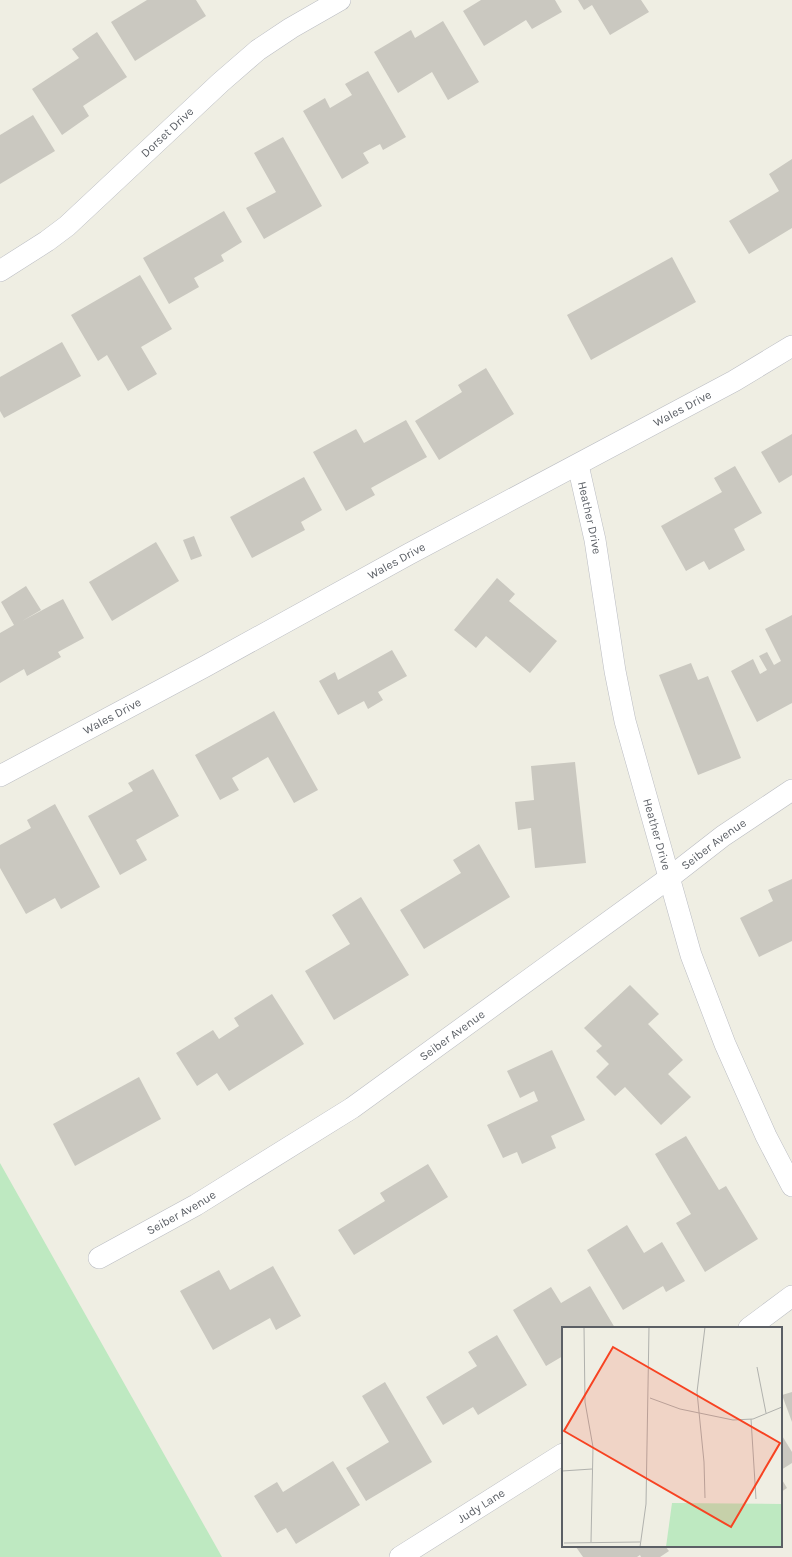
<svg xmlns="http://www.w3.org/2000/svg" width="792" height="1557" font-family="Karla,sans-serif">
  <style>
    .green { fill: #bee9c1 }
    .building { fill: #cac8c0 }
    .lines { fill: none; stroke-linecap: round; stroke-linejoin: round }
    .minor-casing { stroke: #bbbdc3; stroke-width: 22 }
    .minor { stroke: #fff; stroke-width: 21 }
    .labels { text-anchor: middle; stroke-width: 3.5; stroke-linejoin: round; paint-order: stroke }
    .street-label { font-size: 12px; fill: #5b5f65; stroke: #fff }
    .inset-road { fill: none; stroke: #b0b1ad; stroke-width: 1 }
    .view { fill: #f74322; fill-opacity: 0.15; stroke: #f74322; stroke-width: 2 }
    .inset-edge { fill: none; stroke: #5b5f65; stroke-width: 2 }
  </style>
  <rect width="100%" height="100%" fill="#efeee3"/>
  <path class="green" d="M0,1163l222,394h-222z"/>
  <g class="building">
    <path d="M147,0h49l10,16 -71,45 -24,-39z"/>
    <path d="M481,0h74l7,12 -30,17 -6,-9 -42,26 -21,-35z"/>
    <path d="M578,0h63l8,12 -39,23 -18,-30 -8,5z"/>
    <path d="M443,21l36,61 -31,18 -16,-28 -34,21 -24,-41 37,-22 4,8z"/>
    <path d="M97,32l30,45 -44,29 6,10 -27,19 -30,-46 47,-31 -7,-9z"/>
    <path d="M368,71l38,66 -23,13 -3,-6 -17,9 6,10 -27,16 -39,-68 22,-13 5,10 22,-13 -7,-11z"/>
    <path d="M33,115l22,36 -55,33v-49z"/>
    <path d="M283,137l39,69 -58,33 -18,-31 30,-16 -22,-39z"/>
    <path d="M792,159v69l-43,26 -20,-33 50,-30 -10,-17z"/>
    <path d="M224,211l18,31 -21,13 3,6 -30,17 5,9 -30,17 -26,-46z"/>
    <path d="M672,257l24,45 -105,58 -24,-45z"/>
    <path d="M140,275l32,54 -31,18 16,27 -29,17 -21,-36 -9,6 -27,-46z"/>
    <path d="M62,342l19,34 -77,42 -4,-7v-34z"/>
    <path d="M486,368l28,46 -75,46 -24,-39 47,-29 -4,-7z"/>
    <path d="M406,420l21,37 -56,31 4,7 -29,16 -33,-59 43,-23 8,14z"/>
    <path d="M792,434v41l-13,8 -18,-31z"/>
    <path d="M735,466l27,47 -28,16 11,21 -36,20 -5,-9 -18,10 -25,-45 61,-34 -8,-14z"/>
    <path d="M304,477l18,33 -21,12 4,8 -53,28 -22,-41z"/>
    <path d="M194,536l8,20 -11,4 -8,-20z"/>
    <path d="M156,542l23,39 -67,40 -23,-39z"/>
    <path d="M497,578l18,16 -6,7 48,40 -27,32 -44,-37 -10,12 -22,-18z"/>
    <path d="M26,586l15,24 -19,11 41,-22 21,39 -26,14 3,5 -34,19 -3,-7 -24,14v-50l14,-8 -13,-23z"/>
    <path d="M792,615v88l-35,19 -26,-51 22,-12 7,15 7,-4 -8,-14 8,-4 7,13 7,-4 -16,-32z"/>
    <path d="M392,650l15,26 -29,16 5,8 -15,9 -4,-8 -26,14 -19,-34 16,-9 3,8z"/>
    <path d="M691,663l7,17 10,-4 33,82 -43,17 -39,-100z"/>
    <path d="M274,711l44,79 -24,13 -26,-46 -36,21 7,12 -19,10 -25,-45z"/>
    <path d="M575,762l11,101 -51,5 -4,-40 -13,2 -3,-28 19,-2 -3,-34z"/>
    <path d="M153,769l26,47 -43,24 11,20 -27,15 -32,-59 45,-25 -5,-8z"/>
    <path d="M55,804l45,83 -39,22 -6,-11 -29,16 -26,-46v-23l31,-17 -4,-8z"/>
    <path d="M479,844l31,53 -86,52 -24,-39 61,-37 -8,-13z"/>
    <path d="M792,879v62l-33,16 -19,-39 33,-17 -5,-11z"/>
    <path d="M361,897l48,78 -75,45 -29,-49 45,-27 -18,-29z"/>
    <path d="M630,985l29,29 -11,10 35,36 -15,14 23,23 -30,28 -36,-38 -10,9 -19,-19 13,-13 -13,-13 6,-5 -18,-18z"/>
    <path d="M272,994l32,50 -75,47 -12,-18 -20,13 -21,-33 37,-23 6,9 20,-13 -5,-8z"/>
    <path d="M552,1050l33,70 -34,16 5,12 -34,16 -5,-12 -14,6 -16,-33 51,-24 -4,-10 -14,7 -13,-27z"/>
    <path d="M139,1077l22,42 -86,47 -22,-42z"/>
    <path d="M686,1136l33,54 7,-4 32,53 -53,33 -29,-49 15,-9 -36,-60z"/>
    <path d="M428,1164l20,33 -94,58 -16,-25 47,-29 -5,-8z"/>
    <path d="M627,1225l17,28 18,-11 23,39 -19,11 -3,-6 -40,24 -36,-60z"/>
    <path d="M273,1266l28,50 -25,14 -6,-12 -57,32 -33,-59 39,-21 11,20z"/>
    <path d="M590,1286l25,42h-52v28l-17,10 -33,-56 38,-23 10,16z"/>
    <path d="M497,1335l30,50 -49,30 -5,-8 -30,18 -17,-28 51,-31 -9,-14z"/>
    <path d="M385,1382l47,80 -66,39 -20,-33 43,-26 -27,-46z"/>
    <path d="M792,1392v30l-10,-27z"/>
    <path d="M781,1434l11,18v11l-11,7z"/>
    <path d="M333,1461l27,44 -64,39 -10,-16 -9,5 -23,-37 23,-14 6,10z"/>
    <path d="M781,1478l6,10 -6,4z"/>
    <path d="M577,1546h88l4,5 -9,6h-19l-1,-2 -3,2h-54l-7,-10z"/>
  </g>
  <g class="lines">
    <g class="minor-casing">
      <g id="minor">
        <path id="s1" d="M0,271l47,-30 20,-15 154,-144 37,-32 33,-22 49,-28"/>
        <path id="s2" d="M578,465l17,75 20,131 10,50 66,234 34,89 41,92 26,50"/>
        <path id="s3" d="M0,776l204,-109 205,-113 325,-173 58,-35"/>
        <path id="s4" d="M99,1258l97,-53 156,-97 317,-230 54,-42 69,-46"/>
        <path d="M749,1328l43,-32"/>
        <path id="s5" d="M400,1557l163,-103"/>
      </g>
    </g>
    <use href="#minor" class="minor"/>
  </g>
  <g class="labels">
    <g class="street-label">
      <text dy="4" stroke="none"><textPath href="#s1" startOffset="218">Dorset Drive</textPath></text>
      <text dy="4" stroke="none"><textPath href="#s3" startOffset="775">Wales Drive</textPath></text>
      <text dy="4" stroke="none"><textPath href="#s2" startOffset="54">Heather Drive</textPath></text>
      <text dy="4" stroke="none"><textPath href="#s3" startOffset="451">Wales Drive</textPath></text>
      <text dy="4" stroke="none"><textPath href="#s3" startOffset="127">Wales Drive</textPath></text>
      <text dy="4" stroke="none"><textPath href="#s2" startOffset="378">Heather Drive</textPath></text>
      <text dy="4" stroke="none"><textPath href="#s4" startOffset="742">Seiber Avenue</textPath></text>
      <text dy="4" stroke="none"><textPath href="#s4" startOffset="418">Seiber Avenue</textPath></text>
      <text dy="4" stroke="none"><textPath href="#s4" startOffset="94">Seiber Avenue</textPath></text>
      <text dy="4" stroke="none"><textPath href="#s5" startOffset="96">Judy Lane</textPath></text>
    </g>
  </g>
  <g transform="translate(562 1327)">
    <rect width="220" height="220" fill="#efeee3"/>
    <path d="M110,176l110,1v43h-116z" fill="#bee9c1"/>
    <path class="inset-road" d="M22,0l1,75 8,45 -2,95M195,40l9,46M88,71l30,11 53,11 20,-1 29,-12M189,92l5,80M0,144l30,-2M143,171l-1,-36 -7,-70 8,-65M2,216l76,-1M78,220l6,-43 3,-177"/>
    <path class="view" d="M51,20l167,96 -49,84 -167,-96z"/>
    <rect width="220" height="220" class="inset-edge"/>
  </g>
</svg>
